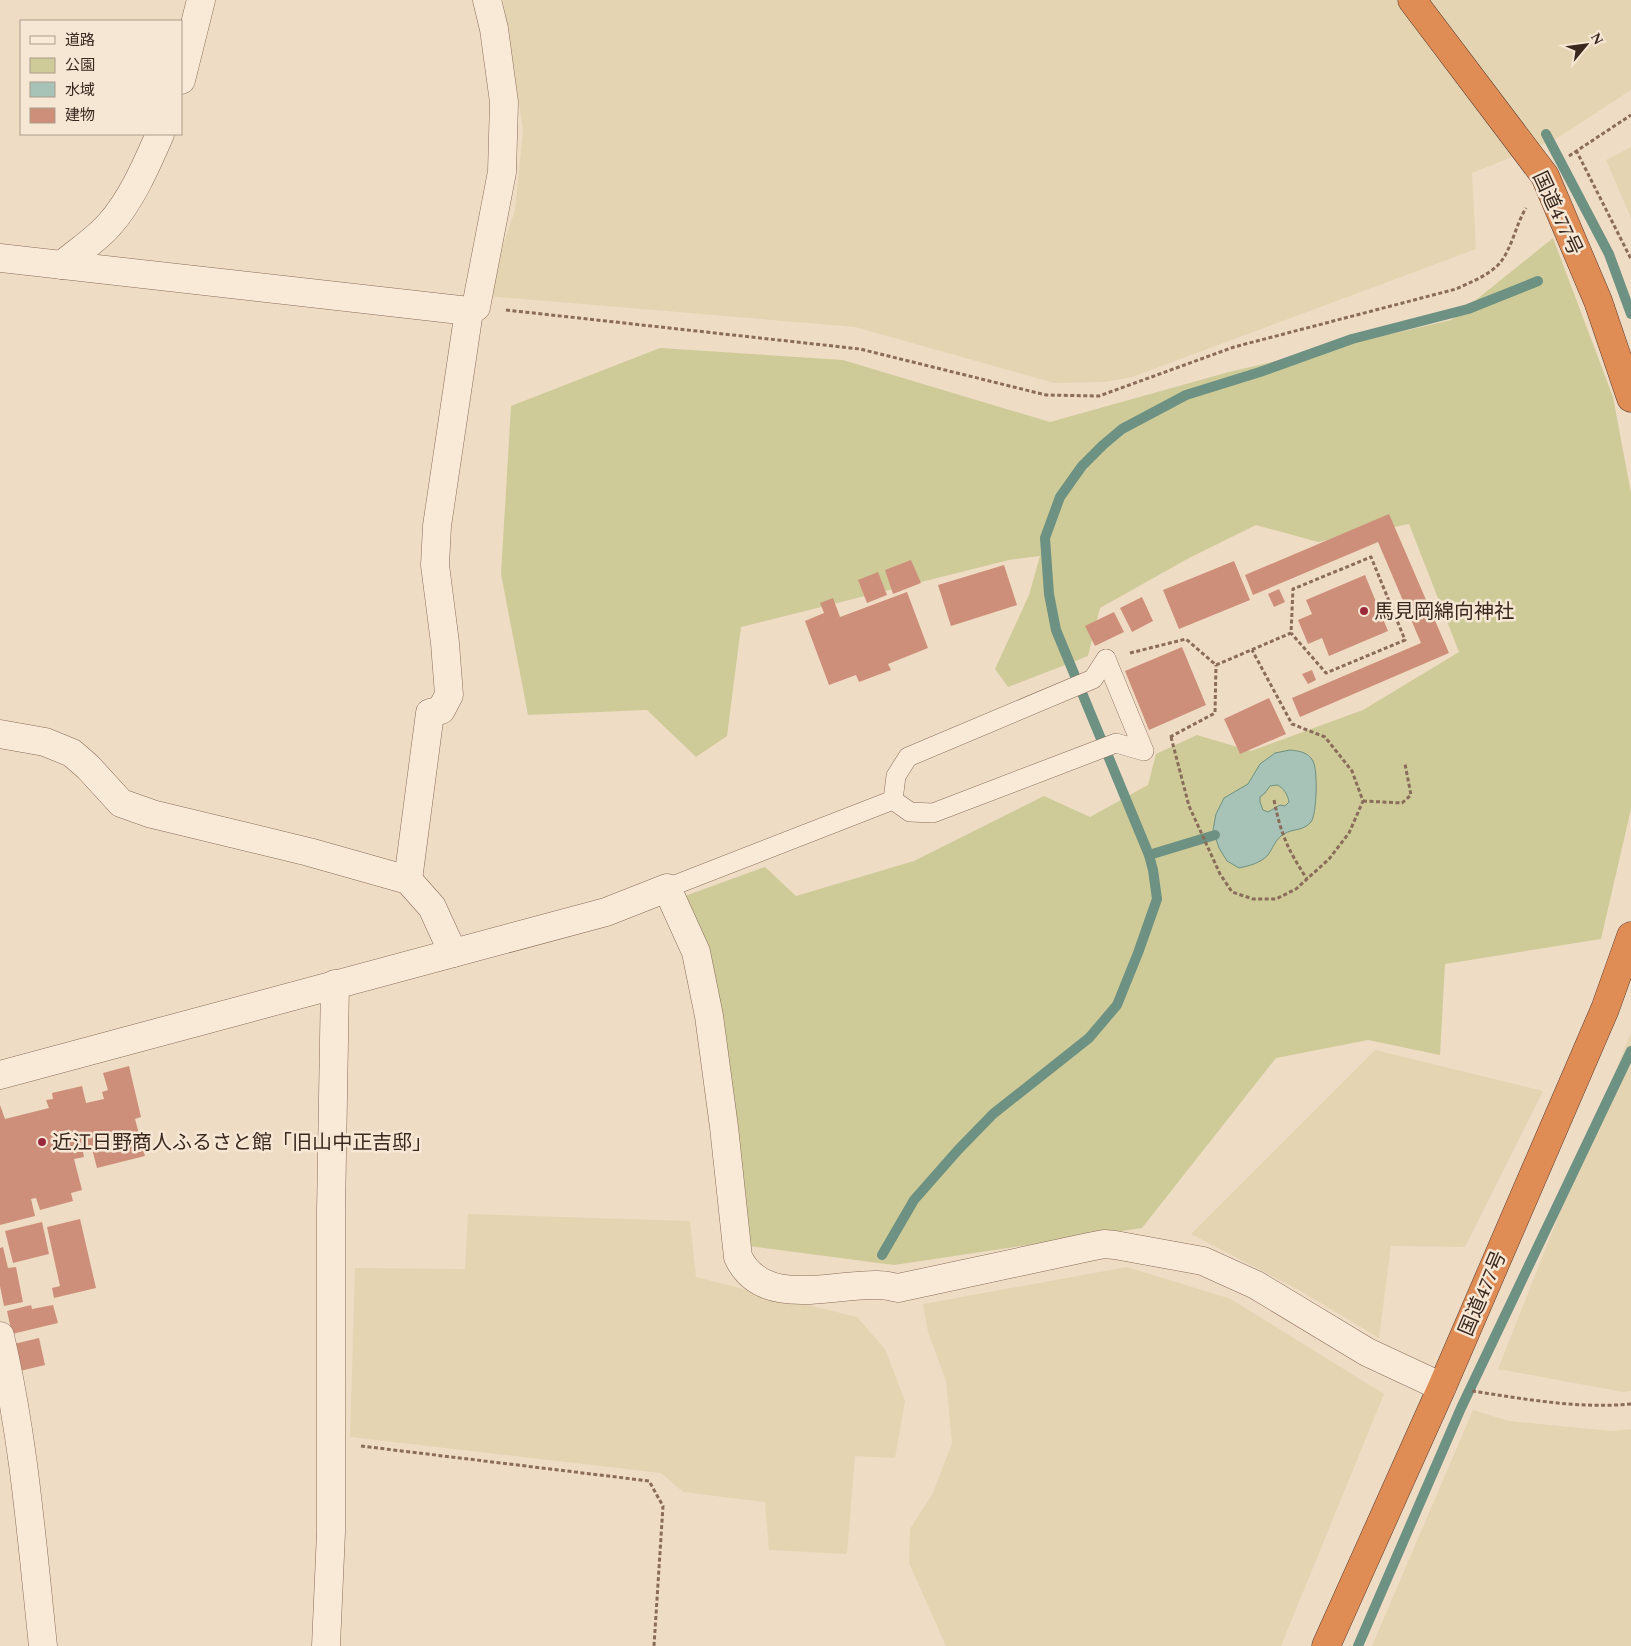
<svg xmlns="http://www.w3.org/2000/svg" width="1631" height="1646" font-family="Spectral,'Noto Sans JP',serif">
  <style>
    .farmland { fill: #e5d4b2 }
    .green { fill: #cecb98 }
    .water { fill: #a7c2b6; stroke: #6d9182; fill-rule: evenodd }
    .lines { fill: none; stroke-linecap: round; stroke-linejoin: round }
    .stream { stroke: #6d9182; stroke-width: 10 }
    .building { fill: #ce8f7a }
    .lane-casing { stroke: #8a6c5a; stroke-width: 20 }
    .street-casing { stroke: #8a6c5a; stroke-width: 29 }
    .highway-casing { stroke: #583b2f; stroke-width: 29 }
    .path { stroke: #8a6c5a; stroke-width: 3; stroke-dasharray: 4 2.5; stroke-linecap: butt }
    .lane { stroke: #f9ead8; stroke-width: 19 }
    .street { stroke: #f9ead8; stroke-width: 28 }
    .highway { stroke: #df8c55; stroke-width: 28 }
    .poi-dot { fill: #9b293c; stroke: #f6e7d5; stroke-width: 2 }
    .labels { text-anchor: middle; stroke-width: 5; stroke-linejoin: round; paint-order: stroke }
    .street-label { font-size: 20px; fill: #3a281f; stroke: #f6e7d5 }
    .poi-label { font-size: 20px; fill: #3a281f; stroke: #f6e7d5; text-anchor: start }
  </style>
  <rect width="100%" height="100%" fill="#efdcc5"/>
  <g class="farmland">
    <path d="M503,0h1128v90l-75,49 -84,34 4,76 -344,128 -27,5 -51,1 -199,-56 -369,-31 29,-86 8,-80z"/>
    <path d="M1631,147v71l-25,-58z"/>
    <path d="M1631,1032v359l-8,1 -125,-23z"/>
    <path d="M1375,1050l168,41 -78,156 -74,-1 -12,92 -82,-49 -106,-55z"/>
    <path d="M468,1214l222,7 6,56 161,40 28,32 20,52 -10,57 -40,-2 -8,98 -78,-4 -4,-48 -82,-10 -22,-19 -311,-36 5,-169 110,1z"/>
    <path d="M1127,1267l104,32 153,95 -103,252h-335l-37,-83 1,-34 23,-36 19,-50 -6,-62 -18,-49 -5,-28z"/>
    <path d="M1473,1410l36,11 103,10 19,-2v217h-259z"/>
  </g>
  <path class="green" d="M1553,238l60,159 18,96v316l-30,130 -156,25 -5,91 -72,-15 -92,18 -134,170 -248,37 -146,-19 -63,-350 80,-29 31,29 118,-35 130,-65 46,21 58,-32 8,-31 41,-19 54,16 112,-41 96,-58 -50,-128 -91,18 -62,-17 -67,33 -89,50 -12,48 -80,31 -13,-18 34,-74 11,-39 -31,4 -268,67 -14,109 -31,21 -49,-47 -119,5 -27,-141 10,-168 149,-58 183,12 207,62 179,-50 222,-52z"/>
  <path class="water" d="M1290,750c9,1 18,2 23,11 5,9 4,53 -2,61 -9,10 -18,6 -27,12 -9,5 -11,15 -17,22 -7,7 -18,10 -28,12l-12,-7 -8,-13 -6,-18 3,-16 8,-16 24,-14 12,-20 15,-11zM1277,785c6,2 11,10 12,17l-4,4 -5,-1 -12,7 -5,-2 -3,-8v-5l5,-4 5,-7z"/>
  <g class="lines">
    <g class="stream">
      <path d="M1546,134l63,120 22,60"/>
      <path d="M1149,855l66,-20"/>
      <path d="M882,1255l32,-55 44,-50 35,-36 96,-76 28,-33 21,-52 19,-54 -4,-29 -4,-15 -93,-225 -7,-36 -4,-56 15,-41 22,-31 21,-21 19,-16 64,-34 74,-23 92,-33 116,-30 70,-28"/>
      <path d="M1358,1646l103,-238 170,-357"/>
    </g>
  </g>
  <g class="building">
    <path d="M1389,514l60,139 -149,64 -8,-19 129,-55 -43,-101 -125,53 -8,-20z"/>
    <path d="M911,560l10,23 -28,11 -8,-24z"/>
    <path d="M1234,561l16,39 -71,29 -16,-39z"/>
    <path d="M1004,565l13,40 -66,21 -13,-41z"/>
    <path d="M878,572l9,23 -20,8 -9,-23z"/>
    <path d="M1365,575l23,56 -59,25 -7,-18 -14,6 -10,-24 14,-6 -6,-14z"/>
    <path d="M1279,589l6,13 -11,5 -6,-13z"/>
    <path d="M907,592l21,56 -40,16 3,6 -32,12 -3,-7 -27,10 -24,-64 19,-8 -4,-10 13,-5 7,19z"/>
    <path d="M1142,597l11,24 -21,11 -12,-24z"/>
    <path d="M1114,612l10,20 -29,14 -10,-20z"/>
    <path d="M1182,647l24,58 -57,25 -24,-59z"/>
    <path d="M1312,670l4,10 -8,4 -6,-10z"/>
    <path d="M1269,698l17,36 -46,20 -16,-35z"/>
    <path d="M129,1066l12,51 -6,2 10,37 -48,12 -6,-23 -9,2 2,10 -10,2 8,31 -11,3 2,8 -33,9 -4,-12 -5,1 4,17 -35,9v-120l5,14 44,-11 -3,-8 7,-1 -1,-6 30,-7 4,17 18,-4 -2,-7 6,-2 -5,-17z"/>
    <path d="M80,1219l16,69 -42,10 -2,-10 8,-2 -13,-59z"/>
    <path d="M42,1222l7,32 -36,9 -8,-32z"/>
    <path d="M3,1247l5,21 8,-1 7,35 -19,4 -4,-20v-38z"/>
    <path d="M31,1305l1,4 21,-4 5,18 -46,11 -5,-23z"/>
    <path d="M39,1338l6,27 -25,6 -6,-27z"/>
  </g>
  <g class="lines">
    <g class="lane-casing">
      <g id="lane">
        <path d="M893,800l17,12 23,1 183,-70 28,8 -38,-92"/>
        <path d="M893,800l3,-24 12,-19 185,-78 13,-20"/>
        <path d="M667,888l226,-88"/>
      </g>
    </g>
    <g class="street-casing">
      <g id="street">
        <path d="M181,80l20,-80"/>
        <path d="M0,258l469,53 7,-4 26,-135 2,-70 -10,-73 -7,-29"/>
        <path d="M62,265c15,-13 34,-25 47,-40 22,-24 38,-61 51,-91"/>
        <path d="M0,734l45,8 27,11 16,14 33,36 31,11 157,38 99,28 24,27 21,46"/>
        <path d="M408,880l22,-167 11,-3 8,-15 -4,-52 -10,-78 2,-39 32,-215"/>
        <path d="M0,1075l606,-163 61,-24 29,64 13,64 15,111 14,130c25,53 96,26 141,28 7,0 13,2 19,3l191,-41 15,-3 11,1 88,16 53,24 111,67 75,35"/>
        <path d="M0,1336c24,102 32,207 43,310"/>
        <path d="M326,1646l5,-114v-320l4,-228"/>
      </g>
    </g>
    <g class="highway-casing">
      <g id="highway">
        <path d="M1412,0l133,176 53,125 33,97"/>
        <path d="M1326,1646l116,-259 163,-378 26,-73"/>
      </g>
    </g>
    <g class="path">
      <path d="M1576,150l55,109"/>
      <path d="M1569,156l62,-41"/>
      <path d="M506,310l354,39 186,46 53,1 135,-49 222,-58c13,-6 31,-13 42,-24 14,-15 17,-39 28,-57"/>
      <path d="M1130,653l56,-14 30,26 75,-32 2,-44 78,-32 34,83 -79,33 -35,-40"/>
      <path d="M1170,737l45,-24 1,-48"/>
      <path d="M1171,737l18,69 31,68 12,18 21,7h23l20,-10 33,-30 20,-26 14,-32 -11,-30 -27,-34 -33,-13 -40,-74"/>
      <path d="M1274,800c7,35 14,50 33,79"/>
      <path d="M1363,801l39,2 9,-8 -6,-31"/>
      <path d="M1472,1391c53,8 106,18 159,13"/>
      <path d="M361,1446l288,35 14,25 -9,140"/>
    </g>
    <use href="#lane" class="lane"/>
    <use href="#street" class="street"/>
    <use href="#highway" class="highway"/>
  </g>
  <g class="poi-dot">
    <circle cx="1364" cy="611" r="5"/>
    <circle cx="42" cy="1142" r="5"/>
  </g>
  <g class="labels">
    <g class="street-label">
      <text transform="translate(1558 213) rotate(65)" y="7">国道477号</text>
      <text transform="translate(1482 1293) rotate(-67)" y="7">国道477号</text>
    </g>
    <g class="poi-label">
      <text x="1374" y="618">馬見岡綿向神社</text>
      <text x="52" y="1149">近江日野商人ふるさと館「旧山中正吉邸」</text>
    </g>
  </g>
  <rect x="20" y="20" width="162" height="115" fill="#f6e7d5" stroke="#ab9b8c"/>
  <rect x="30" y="36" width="25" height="8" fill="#f9ead8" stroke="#ab9b8c"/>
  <text x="65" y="45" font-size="15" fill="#3a281f">道路</text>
  <rect x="30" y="58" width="25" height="15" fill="#cecb98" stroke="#ab9b8c"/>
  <text x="65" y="70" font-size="15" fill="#3a281f">公園</text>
  <rect x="30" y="82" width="25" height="15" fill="#a7c2b6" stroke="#ab9b8c"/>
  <text x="65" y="95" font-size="15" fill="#3a281f">水域</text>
  <rect x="30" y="108" width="25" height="15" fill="#ce8f7a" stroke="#ab9b8c"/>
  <text x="65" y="120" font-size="15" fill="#3a281f">建物</text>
  <g transform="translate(1586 45) rotate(61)" stroke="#f6e7d5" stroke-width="4" paint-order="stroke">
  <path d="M0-4L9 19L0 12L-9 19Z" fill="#3a281f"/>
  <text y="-8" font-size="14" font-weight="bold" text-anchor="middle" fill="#3a281f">N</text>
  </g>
</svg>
